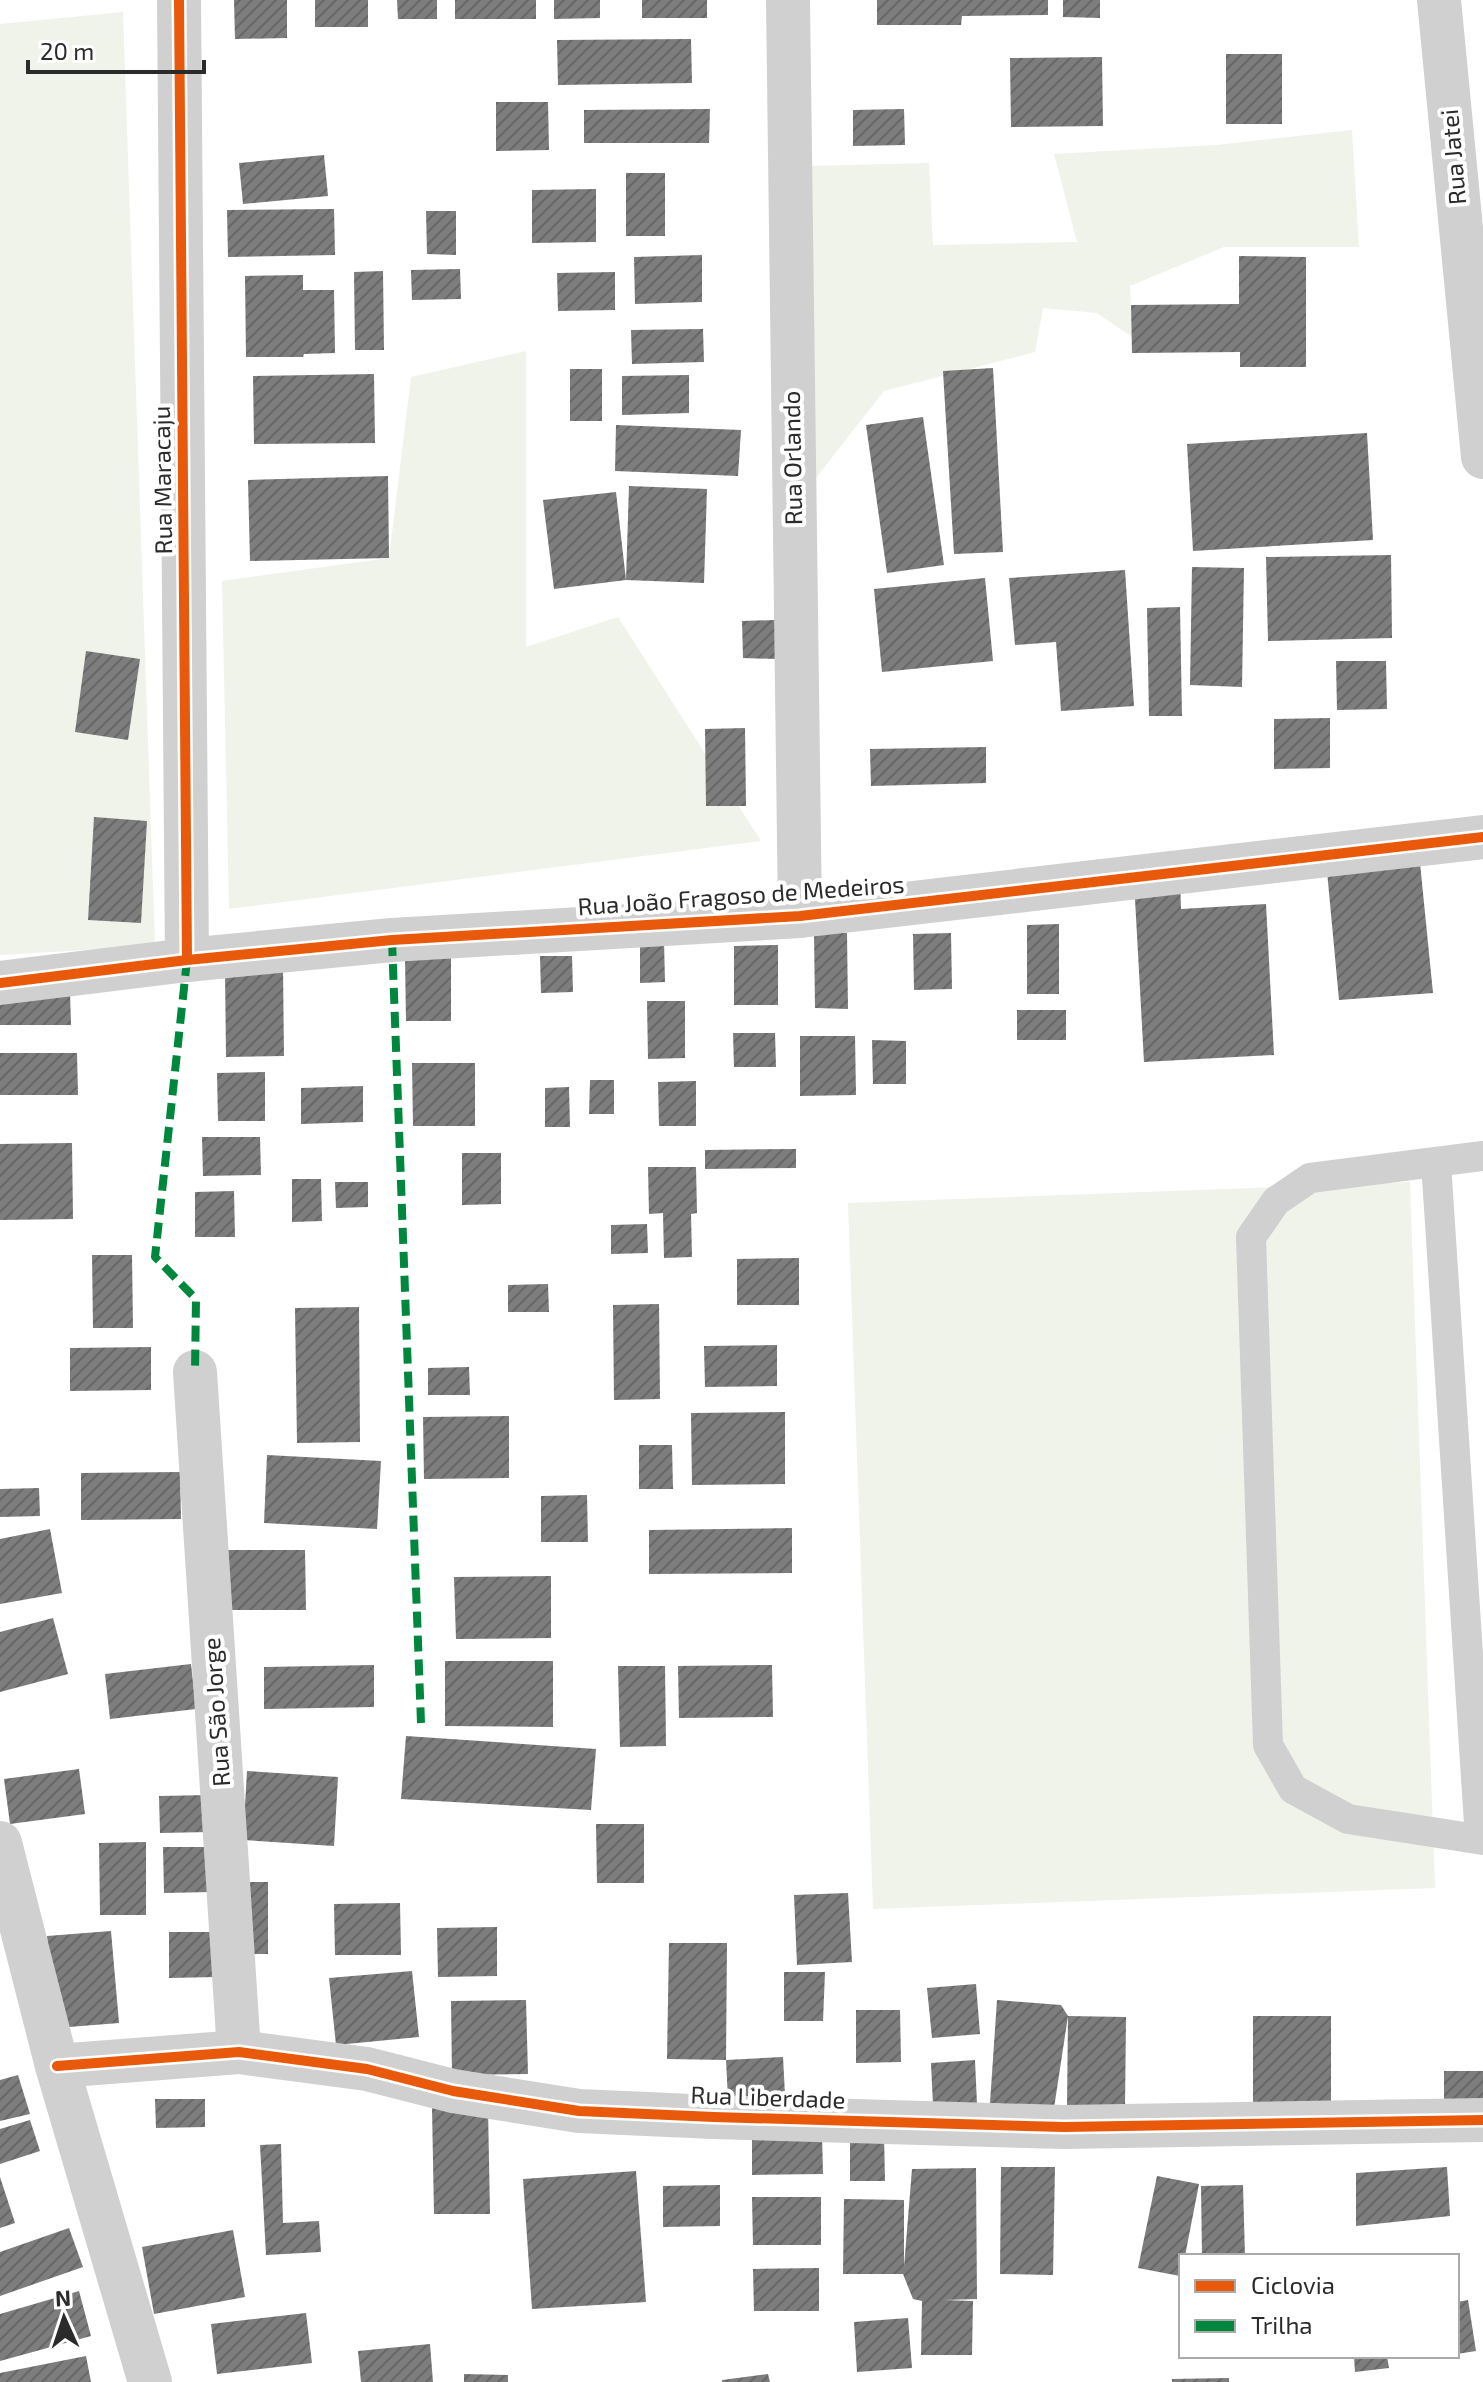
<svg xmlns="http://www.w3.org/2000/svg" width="1483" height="2382" font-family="'Exo 2',sans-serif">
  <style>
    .grass { fill: #f0f3ea }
    .building { fill: url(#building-hatch) }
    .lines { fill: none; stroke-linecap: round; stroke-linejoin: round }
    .service { stroke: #d0d0d0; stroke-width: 30 }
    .minor { stroke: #d0d0d0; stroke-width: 44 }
    .quiet { stroke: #00873e; stroke-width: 8; stroke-dasharray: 16 8; stroke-linecap: butt }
    .cycleway-casing { stroke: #fff; stroke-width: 15 }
    .cycleway { stroke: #e8590c; stroke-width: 10 }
    .labels { text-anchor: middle; stroke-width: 8; stroke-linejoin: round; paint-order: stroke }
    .street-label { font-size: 24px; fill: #2b2b2b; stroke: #fff }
  </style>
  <defs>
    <pattern id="building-hatch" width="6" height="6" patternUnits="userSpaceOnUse" patternTransform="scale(2)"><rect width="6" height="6" fill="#7d7d7d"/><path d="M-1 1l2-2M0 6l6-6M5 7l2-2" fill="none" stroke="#676767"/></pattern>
  </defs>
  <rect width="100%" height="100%" fill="#fff"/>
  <g class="grass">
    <path d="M123,12l32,934 -155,9v-931z"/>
    <path d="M1352,130l7,117h-135l-94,39 2,51 -35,-24 -54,-5 -8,44 -151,39 -90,115 10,-340 125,-3 4,82 144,-3 -23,-88 162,-9z"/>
    <path d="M526,351v296l92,-30 143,224 -532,68 -7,-328 167,-23 22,-181z"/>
    <path d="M1410,1182l25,706 -562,21 -25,-706z"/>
  </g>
  <g class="building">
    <path d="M234,0h53v38l-52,1z"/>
    <rect x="315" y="0" width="53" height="27"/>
    <path d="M397,0h40v19h-39z"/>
    <rect x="455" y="0" width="81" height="19"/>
    <path d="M554,0h46v18l-46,1z"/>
    <rect x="642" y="0" width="65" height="18"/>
    <path d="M877,0h171v15l-86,1 -1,9h-84z"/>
    <path d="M1063,0h37v18l-37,-1z"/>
    <path d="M691,39l1,44 -134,2 -1,-45z"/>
    <rect x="1226" y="54" width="56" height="70"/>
    <path d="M1102,57l1,69 -92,1 -1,-69z"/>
    <path d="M496,102h52l1,48 -53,1z"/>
    <path d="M710,109l-1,34h-125v-33z"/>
    <path d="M904,109l1,36 -52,1v-36z"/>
    <path d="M324,155l4,41 -85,8 -4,-41z"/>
    <rect x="626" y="173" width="39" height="63"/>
    <path d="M596,189v53l-64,1v-53z"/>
    <path d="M334,209l1,46 -107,2 -1,-47z"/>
    <path d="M426,211h30v44l-29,-1z"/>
    <path d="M702,255v47l-67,2 -1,-47z"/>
    <path d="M1239,256l67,1v110h-66v-15l-108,1 -1,-48 108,-1z"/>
    <path d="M460,269l1,30 -49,1 -1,-30z"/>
    <path d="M383,271l1,79h-29l-1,-78z"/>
    <path d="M615,272v38l-57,1 -1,-38z"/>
    <path d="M303,275v15h31l1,63 -31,1 -1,3h-57l-1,-81z"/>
    <path d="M703,329l1,33 -72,2 -1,-34z"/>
    <path d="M993,368l10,184 -49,2 -11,-183z"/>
    <rect x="570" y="369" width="32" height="52"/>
    <path d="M374,374l1,69 -121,1 -1,-68z"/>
    <path d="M689,375v38l-67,2v-39z"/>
    <path d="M923,417l21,148 -57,8 -21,-148z"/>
    <path d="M616,425l125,5 -3,46 -123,-5z"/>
    <path d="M1367,433l6,107 -180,11 -6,-107z"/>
    <path d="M388,476l1,82 -139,3 -2,-81z"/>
    <path d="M629,486l78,3 -3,94 -78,-3z"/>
    <path d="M616,492l10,88 -72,9 -11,-89z"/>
    <path d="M1391,555l1,83 -124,3 -2,-84z"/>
    <path d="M1192,567l52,1 -2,119 -52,-2z"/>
    <path d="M1125,570l9,136 -73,5 -5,-69 -41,3 -6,-67z"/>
    <path d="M985,578l8,83 -111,11 -8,-83z"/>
    <path d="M1180,607l2,109h-33l-2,-108z"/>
    <path d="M775,620l1,39 -33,-1 -1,-37z"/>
    <path d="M86,651l54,8 -12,81 -53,-8z"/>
    <path d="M1336,661h50l1,48 -50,1z"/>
    <path d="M1330,718v50l-56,1v-50z"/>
    <path d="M745,728l1,78h-40l-1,-77z"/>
    <path d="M986,747v36l-115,3 -1,-37z"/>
    <path d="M94,817l53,4 -6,102 -53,-3z"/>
    <path d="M1420,863l13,130 -94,7 -12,-129z"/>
    <path d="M1180,879l1,30 85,-5 8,151 -130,7 -10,-181z"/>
    <path d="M1059,924v70h-32v-69z"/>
    <path d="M814,933h33l1,76 -33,-1z"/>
    <path d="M951,933l1,56 -38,1 -1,-56z"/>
    <path d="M640,941h24l1,41 -25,1z"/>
    <path d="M778,945v60h-44v-59z"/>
    <path d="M540,956h32l1,36 -32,1z"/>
    <path d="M405,958h46v63h-45z"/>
    <path d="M283,968l1,88 -58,1 -1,-87z"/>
    <path d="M70,991l1,34h-71v-33z"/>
    <path d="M647,1001h38v57l-37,1z"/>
    <rect x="1017" y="1010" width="49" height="30"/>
    <path d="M733,1033h42l1,34h-42z"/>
    <path d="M800,1036h55l1,59 -56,1z"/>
    <path d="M872,1040l34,1v43h-33z"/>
    <path d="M0,1053h77l1,42h-78z"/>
    <path d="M412,1063h63v63h-62z"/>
    <path d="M265,1072v49h-47l-1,-48z"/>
    <path d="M590,1080h24v34h-25z"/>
    <path d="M696,1081v45h-37l-1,-44z"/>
    <path d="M363,1086v36l-62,2v-36z"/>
    <path d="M569,1087l1,40h-25v-39z"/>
    <path d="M202,1137h58l1,38 -58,1z"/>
    <path d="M72,1143l1,76 -73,1v-76z"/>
    <path d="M796,1149v19l-91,1v-19z"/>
    <path d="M462,1153h39v51l-39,1z"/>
    <path d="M648,1167h48l1,46 -6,1 1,43 -28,1 -1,-45 -14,1z"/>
    <path d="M292,1179h29l1,42 -30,1z"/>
    <path d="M335,1182h33v25l-32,1z"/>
    <path d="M234,1191l1,46h-40v-45z"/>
    <path d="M647,1224l1,29 -37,1v-29z"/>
    <path d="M92,1255h40l1,73h-40z"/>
    <path d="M799,1258v47h-62v-46z"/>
    <path d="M548,1284l1,28h-41v-27z"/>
    <path d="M659,1304l1,95 -46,1 -1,-95z"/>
    <path d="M359,1307l1,135 -63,1 -2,-135z"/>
    <path d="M777,1345v41l-72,1 -1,-41z"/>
    <path d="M151,1347v43l-81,1v-43z"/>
    <path d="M469,1367l1,28h-42v-27z"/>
    <path d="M785,1412v72l-93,1 -1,-72z"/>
    <path d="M509,1416v62l-85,1 -1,-62z"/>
    <path d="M639,1445h33l1,44h-34z"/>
    <path d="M267,1455l114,6 -4,68 -113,-6z"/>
    <path d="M180,1472l1,47 -100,1v-47z"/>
    <path d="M39,1488l1,28 -40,1v-28z"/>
    <path d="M587,1495l1,47h-47v-46z"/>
    <path d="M792,1528v45l-143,1v-44z"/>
    <path d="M50,1529l12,64 -62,11v-65z"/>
    <path d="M227,1550h78l1,60h-79z"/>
    <path d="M551,1576v62l-95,1 -2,-62z"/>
    <path d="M53,1618l15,56 -68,18v-60z"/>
    <path d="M445,1661h108v66l-108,-1z"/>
    <path d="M191,1664l5,45 -86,10 -5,-45z"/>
    <path d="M374,1665v42l-110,2v-42z"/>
    <path d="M772,1665l1,52 -94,1 -1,-52z"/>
    <path d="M618,1666h47l1,80 -46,1z"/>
    <path d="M406,1736l190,13 -5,61 -190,-11z"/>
    <path d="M79,1769l6,45 -75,10 -6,-45z"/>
    <path d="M247,1771l91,6 -4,69 -91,-6z"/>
    <path d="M209,1795v37l-49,1 -1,-37z"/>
    <path d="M596,1824h48v59h-47z"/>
    <path d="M146,1842v73h-46l-1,-72z"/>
    <path d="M163,1847h48v45l-47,1z"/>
    <path d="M245,1882h23v72h-22z"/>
    <path d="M848,1893l4,69 -55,3 -3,-70z"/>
    <path d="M400,1903l1,52h-66l-1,-51z"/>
    <path d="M497,1927v49l-59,1 -1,-49z"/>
    <path d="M111,1931l8,92 -63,5 -9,-92z"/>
    <path d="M169,1932h46l1,45 -47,1z"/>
    <path d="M669,1943h58l-1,117 -59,-1z"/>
    <path d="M412,1971l7,66 -83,8 -7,-67z"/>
    <path d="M784,1972h41l-2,49h-39z"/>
    <path d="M976,1984l4,50 -48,4 -5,-50z"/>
    <path d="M526,2000l2,74 -76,1 -1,-74z"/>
    <path d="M997,2000l64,5 7,11 -14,92 -64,-5z"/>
    <path d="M856,2010h44l1,52 -45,1z"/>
    <path d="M1068,2016l58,1 -1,91 -58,-1z"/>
    <rect x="1253" y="2016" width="78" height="96"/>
    <path d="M783,2057l2,38 -57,4 -2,-39z"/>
    <path d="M975,2060l2,44 -44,2 -2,-43z"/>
    <path d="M1444,2071h39v40l-39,-1z"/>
    <path d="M18,2075l12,39 -30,7v-41z"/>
    <path d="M155,2099h50v28l-49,1z"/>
    <path d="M432,2108h56l2,106h-56z"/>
    <path d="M30,2120l10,31 -40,13v-35z"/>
    <path d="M822,2133l1,41 -71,1v-41z"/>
    <path d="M884,2135l1,46h-35v-45z"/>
    <path d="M281,2144l2,79 36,-2 2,31 -55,3 -6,-110z"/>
    <path d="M1001,2167h54l-2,108 -53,-1z"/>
    <path d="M1447,2167l3,49 -94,10v-53z"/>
    <path d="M976,2168l1,131 -33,1 29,1 -1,54h-51l1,-54 -9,-2 -10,-25h-60l1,-75 60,1v67l8,-98z"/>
    <path d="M636,2171l10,131 -114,7 -9,-130z"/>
    <path d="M1157,2176l42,8 -14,72h-4l-1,20 -42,-8z"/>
    <path d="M0,2177l15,46 -15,5z"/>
    <path d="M720,2185v41l-57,1v-41z"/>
    <path d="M1243,2185l2,71h-43l-1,-70z"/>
    <path d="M752,2197h69v48h-68z"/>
    <path d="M69,2228l14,39 -83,29v-44z"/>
    <path d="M233,2230l12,67 -91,17 -12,-67z"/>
    <path d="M819,2268v43h-65l-1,-42z"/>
    <path d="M79,2291l12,45 -91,25v-47z"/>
    <path d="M1468,2300l8,51 -19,3v-52z"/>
    <path d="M306,2313l6,50 -95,11 -6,-50z"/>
    <path d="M908,2318l4,50 -55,4 -3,-50z"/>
    <path d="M430,2344l3,38h-72l-3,-31z"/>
    <path d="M86,2356l5,26h-91v-9z"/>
    <path d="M1354,2356h33l2,12 -34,4z"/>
    <path d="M464,2374l44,1v7h-44z"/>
    <path d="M768,2374l2,8h-48v-2z"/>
    <path d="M1229,2378v4h-57v-3z"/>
  </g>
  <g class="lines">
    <g class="service">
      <path d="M1483,1156l-173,22 -34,23 -25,36 17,508 25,44 55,30 135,21"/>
      <path d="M1436,1162l44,677"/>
    </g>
    <g class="minor">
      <path d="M179,0l8,960"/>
      <path d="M788,0l12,916"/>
      <path d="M1439,0l44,457"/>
      <path d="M0,983l187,-23 205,-20 408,-24 683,-79"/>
      <path d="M195,1372l44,680"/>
      <path d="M0,1843l57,223 93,316"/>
      <path d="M57,2066l182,-14 128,17 86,22 126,20 135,6 350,10 419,-7"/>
    </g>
    <g class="quiet">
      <path d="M392,940l29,783"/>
      <path d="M187,960l-32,297 41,42 -1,73"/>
    </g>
    <g class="cycleway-casing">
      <g id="cycleway">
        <path d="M179,0l8,960"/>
        <path d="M0,983l187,-23 205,-20 408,-24 683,-79"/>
        <path d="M57,2066l182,-14 128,17 86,22 126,20 135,6 350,10 419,-7"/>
      </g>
    </g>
    <use href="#cycleway" class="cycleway"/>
  </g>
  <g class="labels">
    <g class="street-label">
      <text transform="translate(1454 157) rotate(-95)" y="8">Rua Jatei</text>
      <text transform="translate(793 458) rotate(-91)" y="8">Rua Orlando</text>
      <text transform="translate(163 480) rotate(-91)" y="8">Rua Maracaju</text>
      <text transform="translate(741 896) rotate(-4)" y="8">Rua João Fragoso de Medeiros</text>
      <text transform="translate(217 1712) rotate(-94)" y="8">Rua São Jorge</text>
      <text transform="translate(768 2098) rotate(2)" y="8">Rua Liberdade</text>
    </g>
  </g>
  <rect x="1179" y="2254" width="280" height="104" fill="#ffffff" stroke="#aaaaaa" stroke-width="2"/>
  <rect x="1195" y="2280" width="40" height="12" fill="#e8590c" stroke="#aaaaaa" stroke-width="2"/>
  <text x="1251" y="2294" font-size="24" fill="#2b2b2b">Ciclovia</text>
  <rect x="1195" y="2320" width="40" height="12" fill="#00873e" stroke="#aaaaaa" stroke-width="2"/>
  <text x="1251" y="2334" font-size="24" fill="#2b2b2b">Trilha</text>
  <g transform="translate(64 2318) rotate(357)" stroke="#ffffff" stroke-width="6" paint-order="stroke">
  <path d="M0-6L14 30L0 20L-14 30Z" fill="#2b2b2b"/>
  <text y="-12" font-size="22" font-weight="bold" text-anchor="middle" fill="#2b2b2b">N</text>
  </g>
  <path d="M28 60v12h176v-12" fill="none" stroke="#2b2b2b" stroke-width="4"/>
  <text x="40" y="60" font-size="24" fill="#2b2b2b" stroke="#ffffff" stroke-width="6" paint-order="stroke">20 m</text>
</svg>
